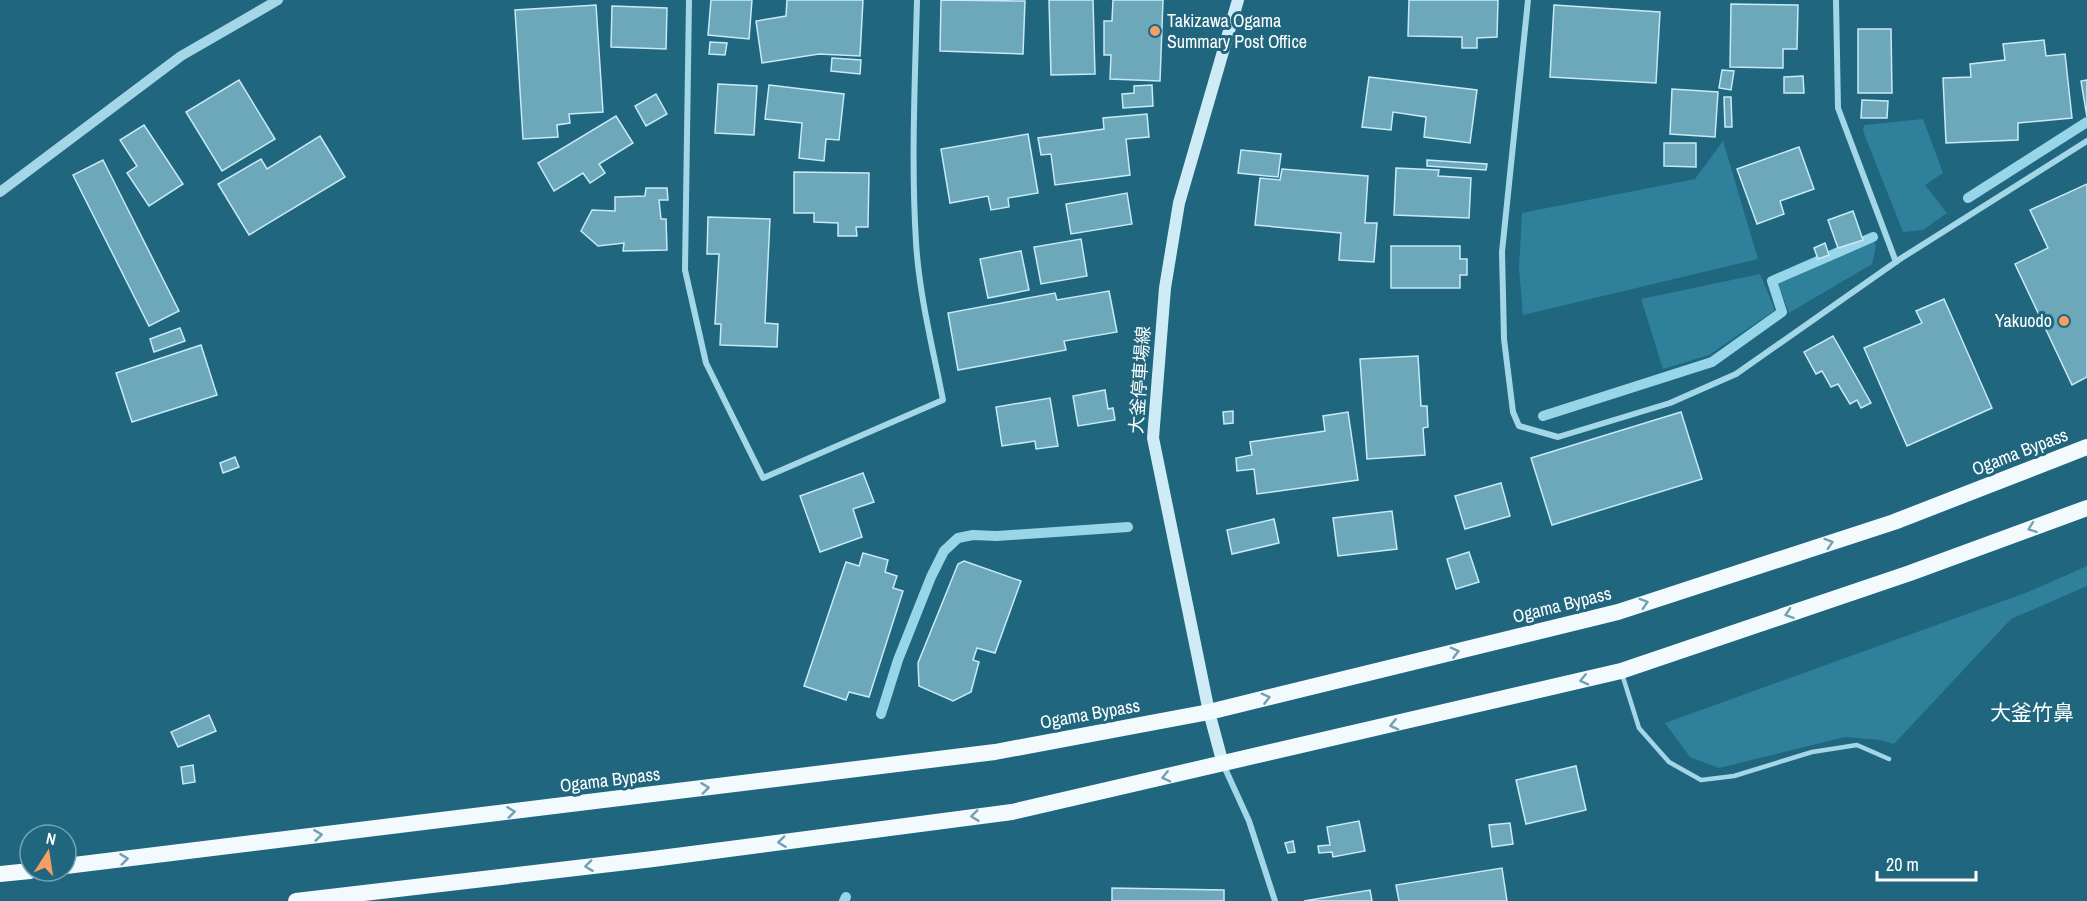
<svg xmlns="http://www.w3.org/2000/svg" width="2087" height="901" font-family="'Archivo Narrow','Noto Sans JP',sans-serif">
  <style>
    .green { fill: #2f809b }
    .lines { fill: none; stroke-linecap: round; stroke-linejoin: round }
    .stream { stroke: #97d6e9; stroke-width: 10 }
    .building { fill: #6da7ba; stroke: #c7eaf6; stroke-width: 1.5 }
    .service { stroke: #a3d7e7; stroke-width: 4.5 }
    .minor { stroke: #a3d7e7; stroke-width: 6 }
    .tertiary { stroke: #a3d7e7; stroke-width: 10 }
    .secondary { stroke: #ceebf6; stroke-width: 12 }
    .trunk { stroke: #f2fafe; stroke-width: 16 }
    .oneway { stroke: #73a1b1 }
    .poi-dot { fill: #f59f64; stroke: #1f667e; stroke-width: 2 }
    .labels { text-anchor: middle; stroke-width: 6; stroke-linejoin: round; paint-order: stroke }
    .poi-label { font-size: 18px; fill: #fff; stroke: #1f667e; text-anchor: start }
    .street-label { font-size: 18px; fill: #fff; stroke: #1f667e }
    .quarter-label { font-size: 21px; fill: #fff; stroke: #1f667e }
  </style>
  <rect width="100%" height="100%" fill="#1f667e"/>
  <g class="green">
    <path d="M1923,119l20,54 -18,12 22,28 -24,17 -20,2 -40,-101 1,-6z"/>
    <path d="M1723,141l35,118 -235,56 -4,-47 3,-55 173,-34z"/>
    <path d="M1874,241l2,5 -4,18 -83,49 -11,-29z"/>
    <path d="M1760,274l15,36 -66,45 -46,14 -22,-70z"/>
    <path d="M2087,566v20l-76,33 -117,125 -14,-4 -35,-3 -126,31 -29,-11 -25,-34 363,-131z"/>
  </g>
  <g class="lines">
    <g class="stream">
      <path d="M1968,198l119,-76"/>
      <path d="M1543,416l169,-54 70,-50 -10,-31 101,-44"/>
      <path d="M881,714l17,-54 33,-83 13,-26 14,-13 15,-3 24,1 131,-9"/>
      <path d="M844,901l2,-4"/>
    </g>
  </g>
  <g class="building">
    <path d="M711,0h41l-3,39 -41,-4z"/>
    <path d="M787,0h76l-3,56 -41,-2 -57,9 -6,-42 30,-5z"/>
    <path d="M941,0l84,1 -2,53 -83,-3z"/>
    <path d="M1049,0h44l2,74 -44,1z"/>
    <path d="M1113,0h50l-3,81 -50,-2 1,-24h-7v-34h8z"/>
    <path d="M1409,0h89l-1,37 -20,1v10h-15v-11l-54,-1z"/>
    <path d="M1731,4l67,1 -1,44h-14v19l-53,-1z"/>
    <path d="M596,5l7,107 -34,2 1,9 -13,2 1,12 -35,2 -8,-129z"/>
    <path d="M1554,5l106,7 -4,71 -106,-6z"/>
    <path d="M612,6l55,2 -1,41 -55,-2z"/>
    <path d="M1858,29h33l1,64h-34z"/>
    <path d="M2044,40l2,16 19,-2 7,64 -54,5v17l-72,3 -3,-65 28,-1 -1,-13 35,-4 -2,-16z"/>
    <path d="M710,42l17,1 -2,12 -16,-1z"/>
    <path d="M832,58l29,2 -1,14 -29,-3z"/>
    <path d="M1722,70l12,1 -3,19 -12,-2z"/>
    <path d="M1803,76l1,17h-20v-16z"/>
    <path d="M1369,77l108,13 -7,53 -46,-6 2,-20 -33,-5 -2,18 -29,-3z"/>
    <path d="M239,80l36,59 -53,32 -36,-59z"/>
    <path d="M2087,80v37l-6,-36z"/>
    <path d="M718,84l39,2 -3,49 -39,-2z"/>
    <path d="M769,85l75,9 -5,46 -13,-1 -2,22 -25,-3 3,-35 -37,-4z"/>
    <path d="M1152,85l1,21 -30,2 -1,-14 12,-1v-7z"/>
    <path d="M1672,89l46,3 -3,45 -45,-3z"/>
    <path d="M656,94l11,20 -21,12 -11,-20z"/>
    <path d="M1724,97h7l1,30h-7z"/>
    <path d="M1862,100l26,1 -1,17h-26z"/>
    <path d="M1147,114l2,23 -23,2 4,36 -75,10 -4,-31 -10,1 -3,-17 66,-9 -1,-11z"/>
    <path d="M616,116l17,27 -34,21 6,9 -15,10 -7,-10 -29,18 -16,-28z"/>
    <path d="M144,125l39,59 -34,22 -22,-33 10,-7 -17,-26z"/>
    <path d="M1028,134l10,59 -30,5 1,9 -18,3 -3,-14 -38,7 -9,-54z"/>
    <path d="M320,136l25,41 -96,58 -31,-51 43,-25 6,10z"/>
    <path d="M1664,143h32v24l-32,-1z"/>
    <path d="M1799,147l15,42 -34,12 4,13 -27,10 -20,-55z"/>
    <path d="M1241,150l40,4 -3,23 -40,-4z"/>
    <path d="M103,160l76,151 -30,15 -76,-151z"/>
    <path d="M1427,160l60,4 -1,6 -59,-4z"/>
    <path d="M1396,168l43,2 -1,6 33,2 -2,40 -75,-3z"/>
    <path d="M1282,169l86,7 -3,47h12l-3,39 -35,-2 2,-27 -86,-8 5,-47 20,2z"/>
    <path d="M794,172l75,1 -1,54h-12l1,9h-19v-13l-24,-1v-9h-20z"/>
    <path d="M2087,184v193l-15,8 -57,-121 33,-16 -18,-38z"/>
    <path d="M646,188h21l1,12h-9l2,19h5l1,31 -44,1 1,-8 -26,3 -17,-15 11,-21 23,1v-14l30,-1z"/>
    <path d="M1127,193l5,31 -61,10 -5,-30z"/>
    <path d="M1853,211l10,29 -25,8 -10,-28z"/>
    <path d="M708,217l62,2 -5,104 13,1 -1,23 -57,-2 1,-21h-6l4,-70h-12z"/>
    <path d="M1081,239l6,37 -46,8 -7,-37z"/>
    <path d="M1825,243l4,12 -11,4 -4,-11z"/>
    <path d="M1391,246h69v13h7v16h-7v13h-69z"/>
    <path d="M1021,251l8,39 -41,8 -8,-39z"/>
    <path d="M1109,291l8,41 -53,9 2,9 -108,20 -10,-57 107,-20 2,7z"/>
    <path d="M1944,299l48,109 -85,38 -43,-98 58,-25 -6,-12z"/>
    <path d="M180,328l5,13 -31,11 -4,-13z"/>
    <path d="M1833,336l38,67 -10,5 -4,-8 -7,4 -12,-20 -7,3 -9,-16 -6,3 -12,-22z"/>
    <path d="M201,345l16,50 -85,27 -16,-49z"/>
    <path d="M1418,356l3,50h6l1,21 -5,1 2,27 -58,4 -7,-100z"/>
    <path d="M1105,390l3,19 5,-1 2,12 -37,6 -5,-30z"/>
    <path d="M1050,398l8,48 -22,3 -1,-8 -33,5 -6,-39z"/>
    <path d="M1233,411v12l-9,1 -1,-12z"/>
    <path d="M1348,412l10,68 -101,14 -3,-25 -17,2 -1,-13 16,-3 -2,-13 75,-11 -2,-15z"/>
    <path d="M1681,412l21,67 -150,46 -21,-67z"/>
    <path d="M235,457l4,10 -16,6 -3,-10z"/>
    <path d="M863,473l11,29 -21,7 9,28 -42,15 -20,-56z"/>
    <path d="M1501,483l9,33 -45,13 -10,-33z"/>
    <path d="M1392,511l5,38 -59,7 -5,-38z"/>
    <path d="M1274,519l5,24 -47,11 -5,-24z"/>
    <path d="M1469,552l10,30 -23,7 -9,-30z"/>
    <path d="M863,553l25,7 -3,12 12,4 -4,12 10,3 -34,106 -20,-5 -3,8 -42,-14 42,-124 13,4z"/>
    <path d="M964,561l57,20 -26,72 -18,-5 -4,12 6,2 -8,30 -18,9 -34,-15 -1,-23 40,-99z"/>
    <path d="M209,715l7,16 -38,16 -7,-15z"/>
    <path d="M193,765l2,17 -12,2 -2,-17z"/>
    <path d="M1576,766l10,44 -60,14 -10,-44z"/>
    <path d="M1359,821l6,30 -32,6 -1,-5 -13,1 -1,-7 12,-1 -3,-18z"/>
    <path d="M1510,823l3,21 -21,3 -3,-22z"/>
    <path d="M1293,841l2,11 -7,1 -3,-10z"/>
    <path d="M1502,868l5,33h-108l-3,-16z"/>
    <path d="M1112,888l112,2v11h-112z"/>
    <path d="M1370,890l2,11h-68z"/>
  </g>
  <g class="lines">
    <path class="service" d="M1622,674l17,54 30,34 32,18 33,-4 78,-24 45,-7 32,14"/>
    <g class="minor">
      <path d="M689,0l-4,270 21,93 57,115 180,-78c-10,-51 -24,-106 -27,-158 -5,-80 -1,-161 1,-242"/>
      <path d="M1528,0l-26,252 2,87 9,73 6,14 39,11 112,-34 66,-29 164,-115 187,-118"/>
      <path d="M1836,0l2,108 58,154"/>
      <path d="M1223,764l26,57 26,80"/>
    </g>
    <path class="tertiary" d="M0,192l181,-136 97,-56"/>
    <path class="secondary" d="M1223,764l-14,-52 -56,-274 12,-150 14,-85 59,-203"/>
    <g class="trunk">
      <path d="M66,866l929,-114 214,-40 409,-100 276,-90 193,-75"/>
      <path d="M0,874l30,-3"/>
      <path d="M296,901l357,-42 359,-47 609,-141 289,-98 177,-65"/>
    </g>
  </g>
  <defs><path id="oneway-chevron" d="M-2-3.5L2.5 0L-2 3.5" fill="none" stroke-width="1.6" stroke-linecap="round" stroke-linejoin="round" transform="scale(1.5)"/></defs>
  <g class="oneway">
    <use href="#oneway-chevron" transform="translate(2032 528) rotate(160)"/>
    <use href="#oneway-chevron" transform="translate(1829 543) rotate(-18)"/>
    <use href="#oneway-chevron" transform="translate(1644 603) rotate(-18)"/>
    <use href="#oneway-chevron" transform="translate(1789 614) rotate(161)"/>
    <use href="#oneway-chevron" transform="translate(1455 652) rotate(-14)"/>
    <use href="#oneway-chevron" transform="translate(1584 680) rotate(167)"/>
    <use href="#oneway-chevron" transform="translate(1266 698) rotate(-14)"/>
    <use href="#oneway-chevron" transform="translate(1394 725) rotate(167)"/>
    <use href="#oneway-chevron" transform="translate(1166 777) rotate(167)"/>
    <use href="#oneway-chevron" transform="translate(705 788) rotate(-7)"/>
    <use href="#oneway-chevron" transform="translate(511 812) rotate(-7)"/>
    <use href="#oneway-chevron" transform="translate(975 816) rotate(173)"/>
    <use href="#oneway-chevron" transform="translate(318 835) rotate(-7)"/>
    <use href="#oneway-chevron" transform="translate(782 842) rotate(173)"/>
    <use href="#oneway-chevron" transform="translate(124 859) rotate(-7)"/>
    <use href="#oneway-chevron" transform="translate(589 866) rotate(173)"/>
  </g>
  <g class="poi-dot">
    <circle cx="1155" cy="31" r="6"/>
    <circle cx="2064" cy="321" r="6"/>
  </g>
  <g class="labels">
    <g class="poi-label">
      <text x="1167" y="27">Takizawa Ogama<tspan x="1167" dy="21">Summary Post Office</tspan></text>
      <text x="2052" y="327" text-anchor="end">Yakuodo</text>
    </g>
    <g class="street-label">
      <text transform="translate(1140 380) rotate(-86)" y="6">大釜停車場線</text>
      <text transform="translate(2020 452) rotate(-21)" y="6">Ogama Bypass</text>
      <text transform="translate(1562 605) rotate(-14)" y="6">Ogama Bypass</text>
      <text transform="translate(1090 714) rotate(-10)" y="6">Ogama Bypass</text>
      <text transform="translate(610 780) rotate(-7)" y="6">Ogama Bypass</text>
    </g>
    <g class="quarter-label">
      <text x="2032" y="720">大釜竹鼻</text>
    </g>
  </g>
  <g transform="translate(48 853) rotate(12)"><circle r="28" fill="#1f667e" stroke="#79a3b2" stroke-width="1.5"/>
  <path d="M0-4.5L10 22L0 15L-10 22Z" fill="#f59f64"/>
  <text y="-9" font-size="16" font-weight="bold" text-anchor="middle" fill="#ffffff">N</text>
  </g>
  <path d="M1877 871v9h99v-9" fill="none" stroke="#ffffff" stroke-width="3"/>
  <text x="1886" y="871" font-size="18" fill="#ffffff" stroke="#1f667e" stroke-width="4.5" paint-order="stroke">20 m</text>
</svg>
